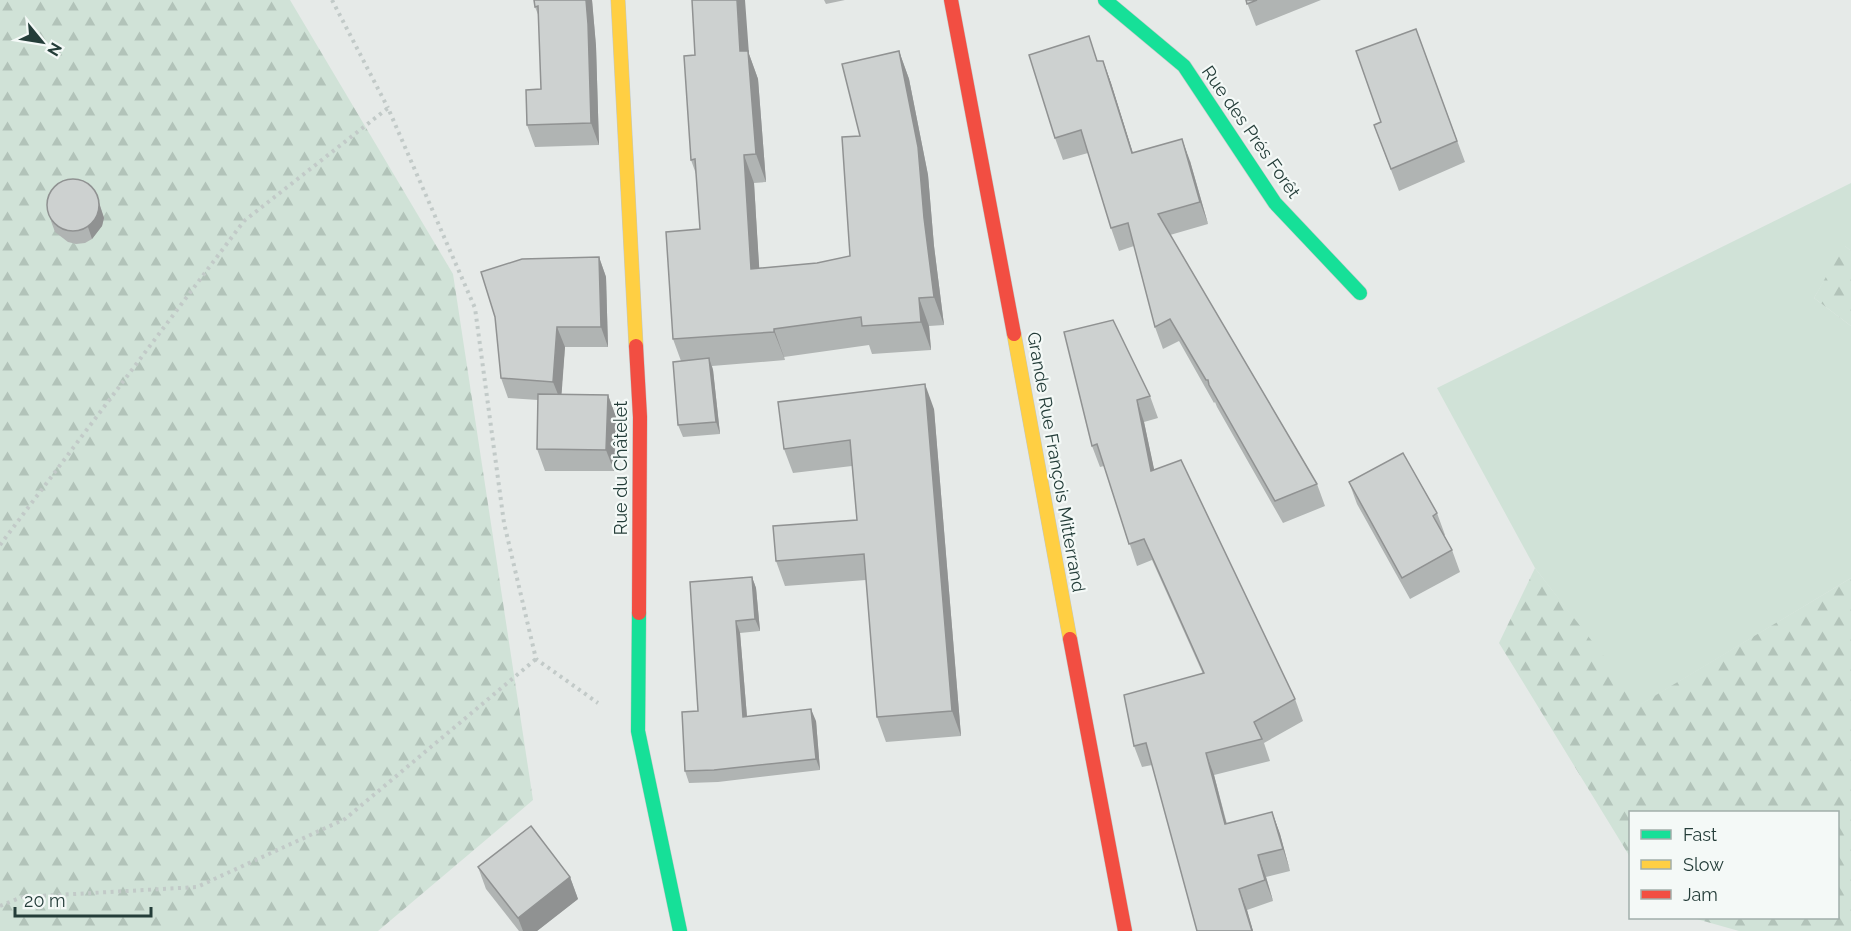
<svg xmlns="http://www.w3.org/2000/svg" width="1851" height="931" font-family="Raleway,sans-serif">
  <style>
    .green { fill: #d0e2d7 }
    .forest { fill: url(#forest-firs) }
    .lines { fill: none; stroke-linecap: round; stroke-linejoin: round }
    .fast-casing { stroke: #c1c8c6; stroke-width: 15 }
    .slow-casing { stroke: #c1c8c6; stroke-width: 15 }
    .jam-casing { stroke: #c1c8c6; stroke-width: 15 }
    .path { stroke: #c2cac8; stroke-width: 4; stroke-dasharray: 3 4.5; stroke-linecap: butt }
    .fast { stroke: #16e098; stroke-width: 14 }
    .slow { stroke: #ffcf43; stroke-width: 14 }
    .jam { stroke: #f24e42; stroke-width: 14 }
    .wall { fill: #b0b4b3 }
    .shaded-wall { fill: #909292 }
    .building { fill: #cdd1d0; stroke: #909292; stroke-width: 1.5 }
    .labels { text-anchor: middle; stroke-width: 4.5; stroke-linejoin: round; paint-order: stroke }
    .street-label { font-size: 18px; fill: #243d39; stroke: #f4f9f7 }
  </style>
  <defs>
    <pattern id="forest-firs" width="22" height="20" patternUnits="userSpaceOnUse" patternTransform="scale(1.5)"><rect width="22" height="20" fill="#d0e2d7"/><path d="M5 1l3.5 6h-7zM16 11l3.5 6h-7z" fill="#b2c3b9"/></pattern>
  </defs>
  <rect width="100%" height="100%" fill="#e6eae8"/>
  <path class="green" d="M1851,183v68l-6,-5 -31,52 37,28v252l-211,127 -105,-137 -98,-180z"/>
  <g class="forest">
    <path d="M0,0h290l163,274 80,526 -155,131h-378z"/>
    <path d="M1844,245l7,6v75l-37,-28z"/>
    <path d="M1535,568l106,136 210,-126v353h-112l-46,-13h145v-106h-208v45l-131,-214z"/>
  </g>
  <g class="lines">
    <g class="fast-casing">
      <g id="fast">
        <path d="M1105,0l79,66 91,137 85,90"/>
        <path d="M639,613l-1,118 42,200"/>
      </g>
    </g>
    <g class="slow-casing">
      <g id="slow">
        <path d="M618,0l18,346"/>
        <path d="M1014,334l56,305"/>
      </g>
    </g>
    <g class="jam-casing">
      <g id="jam">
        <path d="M951,0l63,334"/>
        <path d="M636,346l4,71 -1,196"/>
        <path d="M1070,639l55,292"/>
      </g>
    </g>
    <g class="path">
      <path d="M332,0l56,108"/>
      <path d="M0,545l244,-324 144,-113 87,200 29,215 32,136 62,44"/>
      <path d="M0,906l22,-9 175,-10 148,-68 191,-160"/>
    </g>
    <use href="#fast" class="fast"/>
    <use href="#slow" class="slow"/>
    <use href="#jam" class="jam"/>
  </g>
  <g class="wall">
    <path d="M534,0h58l4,46 3,99 -64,2 -8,-22 14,-36 -2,-72 -4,-10z"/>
    <path d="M824,0h21l-19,4z"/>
    <path d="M1246,0h75l-65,26z"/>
    <path d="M1416,29l49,133 -66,29 -25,-66 7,-3z"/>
    <path d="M899,51l10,28 19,96 6,71 10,79 -15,1 2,24 -59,4 -3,-9 -85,12 1,3 -73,6 1,4 7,64 -37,3 -5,-12 3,-64 -8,-22 27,-110 -4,-55 -5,-14 4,-105 54,-1 9,25 8,103 -12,1 5,85 58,-5 33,-7 10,-120z"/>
    <path d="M1098,61h5l8,22 22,70 57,8 18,63 -38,11 147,249 8,22 -42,17 -66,-116 -2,-5 -1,1 -35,-62 -16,8 -8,-22 -21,-81 -15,5 -8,-23 -23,-75 -25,7 -8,-22z"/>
    <path d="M99,202l5,16 -2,8 -10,13 -7,4 -9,1 -8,-2 -13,-10 -4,-11z"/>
    <path d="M599,257l7,20 2,70h-43l-4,47 47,1 8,22 -2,54h-69l-8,-22 1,-49 -30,-2 -7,-20z"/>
    <path d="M1064,332l86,64 8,22 -14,4 10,48 141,229 8,22 -39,22 6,18 -56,14 13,49 45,-12 8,22 10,37 -24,6 7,24 -26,9 6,21h-56l-45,-166 -10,2 -8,-21 69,-72 -51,-114 -15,6 -33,-100 -4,1 -8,-21z"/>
    <path d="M934,409l27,327 -75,6 -9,-25 -11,-137 -81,6 -9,-25 81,-41 -5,-54 -59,7 -9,-24z"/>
    <path d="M1349,482l88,31 8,22h-1l8,15 8,22 -50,27 -53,-95z"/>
    <path d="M752,577l4,11 4,43 -20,2 7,84 69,4 4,49 -102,12 -29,1 -4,-12 13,-60z"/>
    <path d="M478,867l92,10 8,22 -41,32h-18l-33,-42z"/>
  </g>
  <g class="shaded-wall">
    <path d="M586,0h6l4,46 3,99 -8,-22z"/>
    <path d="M737,0h8l4,54 9,25 8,103 -10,-28 -16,-103z"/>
    <path d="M899,51l10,28 19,96 6,71 10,79 -10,-28z"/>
    <path d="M1103,61l8,22 29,93 -8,-23z"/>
    <path d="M1182,139l8,22 18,63 -8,-22z"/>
    <path d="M744,155l10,28 7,114 -10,-28z"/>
    <path d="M95,191l9,27 -2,8 -10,13 -4,-12z"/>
    <path d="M599,257l7,20 2,70 -7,-20z"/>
    <path d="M919,298l10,28 2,24 -10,-28z"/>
    <path d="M557,327l8,20 -4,55 -8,-20z"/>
    <path d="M774,329l10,28 1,3 -11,-28z"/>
    <path d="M709,358l4,12 7,64 -4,-12z"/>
    <path d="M925,384l9,25 27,327 -9,-25z"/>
    <path d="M608,395l8,22 -2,54 -8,-21z"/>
    <path d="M1137,400l7,22 15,70 -8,-21z"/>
    <path d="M752,577l4,11 4,43 -5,-12z"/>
    <path d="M736,621l4,12 8,96 -5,-12z"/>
    <path d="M811,709l5,12 4,49 -4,-11z"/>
    <path d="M1206,753l8,22 18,71 -7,-22z"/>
    <path d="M1272,812l8,22 10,37 -7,-22z"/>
    <path d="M1258,855l8,22 7,24 -8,-21z"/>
    <path d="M570,877l8,22 -41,32h-14l-5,-13z"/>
    <path d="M1239,889l8,21 6,21h-1z"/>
  </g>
  <g class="building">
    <path d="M534,0h52l2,24 3,99 -64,2 -1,-35 15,-1 -3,-83 -3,1z"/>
    <path d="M692,0h45l3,51h8l8,103 -12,1 7,114 66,-6 33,-7 -8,-119 18,-1 -18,-72 57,-13 19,96 6,71 10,79 -15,1 2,24 -59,4 -1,-9 -87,12v3l-101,7 -7,-107 34,-3 -5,-70 -4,1 -7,-104 11,-1z"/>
    <path d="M1246,0h11l-10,4z"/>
    <path d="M1416,29l41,112 -66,28 -17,-44 7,-3 -25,-71z"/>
    <path d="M1089,36l8,25h6l29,92 50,-14 18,63 -42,12 159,270 -42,17 -66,-116 -1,-5h-2l-36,-61 -15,8 -27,-104 -17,5 -30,-98 -26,8 -26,-83z"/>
    <circle cx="73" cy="205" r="26"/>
    <path d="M599,257l2,70h-44l-4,55 -52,-4 -6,-61 -14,-45 41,-13z"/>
    <path d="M1113,320l37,76 -13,4 14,71 30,-11 114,239 -41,23 8,17 -56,14 19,71 47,-12 11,37 -25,6 7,25 -26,9 13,42h-55l-51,-188 -12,3 -10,-51 80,-22 -60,-134 -15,5 -32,-100 -5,2 -28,-114z"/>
    <path d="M709,358l7,64 -38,3 -5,-63z"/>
    <path d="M925,384l27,327 -75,6 -13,-163 -88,7 -3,-35 84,-6 -7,-80 -66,9 -6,-47z"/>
    <path d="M538,394l70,1 -2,55 -69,-1z"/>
    <path d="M1403,453l34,60 -4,3 19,34 -50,28 -53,-96z"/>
    <path d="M752,577l3,42 -19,2 7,96 68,-8 5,50 -102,11 -29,1 -3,-59 16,-1 -8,-129z"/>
    <path d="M531,826l39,51 -52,41 -40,-51z"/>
  </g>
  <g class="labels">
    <g class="street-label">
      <text transform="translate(1251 132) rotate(55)" y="6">Rue des Prés Forêt</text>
      <text transform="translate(1056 462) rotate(80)" y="6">Grande Rue François Mitterrand</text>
      <text transform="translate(621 468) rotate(-90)" y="6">Rue du Châtelet</text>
    </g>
  </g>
  <rect x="1629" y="811" width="210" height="108" fill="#f4f9f7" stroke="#a1aeab" stroke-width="1.5"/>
  <rect x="1641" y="830" width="30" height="9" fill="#16e098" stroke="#a1aeab" stroke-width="1.5"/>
  <text x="1683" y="841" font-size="18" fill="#243d39">Fast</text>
  <rect x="1641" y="860" width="30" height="9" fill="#ffcf43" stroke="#a1aeab" stroke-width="1.5"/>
  <text x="1683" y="871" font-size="18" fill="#243d39">Slow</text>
  <rect x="1641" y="890" width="30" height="9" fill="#f24e42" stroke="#a1aeab" stroke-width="1.5"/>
  <text x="1683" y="901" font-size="18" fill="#243d39">Jam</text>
  <g transform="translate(42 42) rotate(120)" stroke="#f4f9f7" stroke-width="4.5" paint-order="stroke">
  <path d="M0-4.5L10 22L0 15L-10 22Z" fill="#243d39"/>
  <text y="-9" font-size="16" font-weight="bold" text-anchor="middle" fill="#243d39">N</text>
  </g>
  <path d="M15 907v9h136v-9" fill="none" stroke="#243d39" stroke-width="3"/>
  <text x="24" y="907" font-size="18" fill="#243d39" stroke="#f4f9f7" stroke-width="4.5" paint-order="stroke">20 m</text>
</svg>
